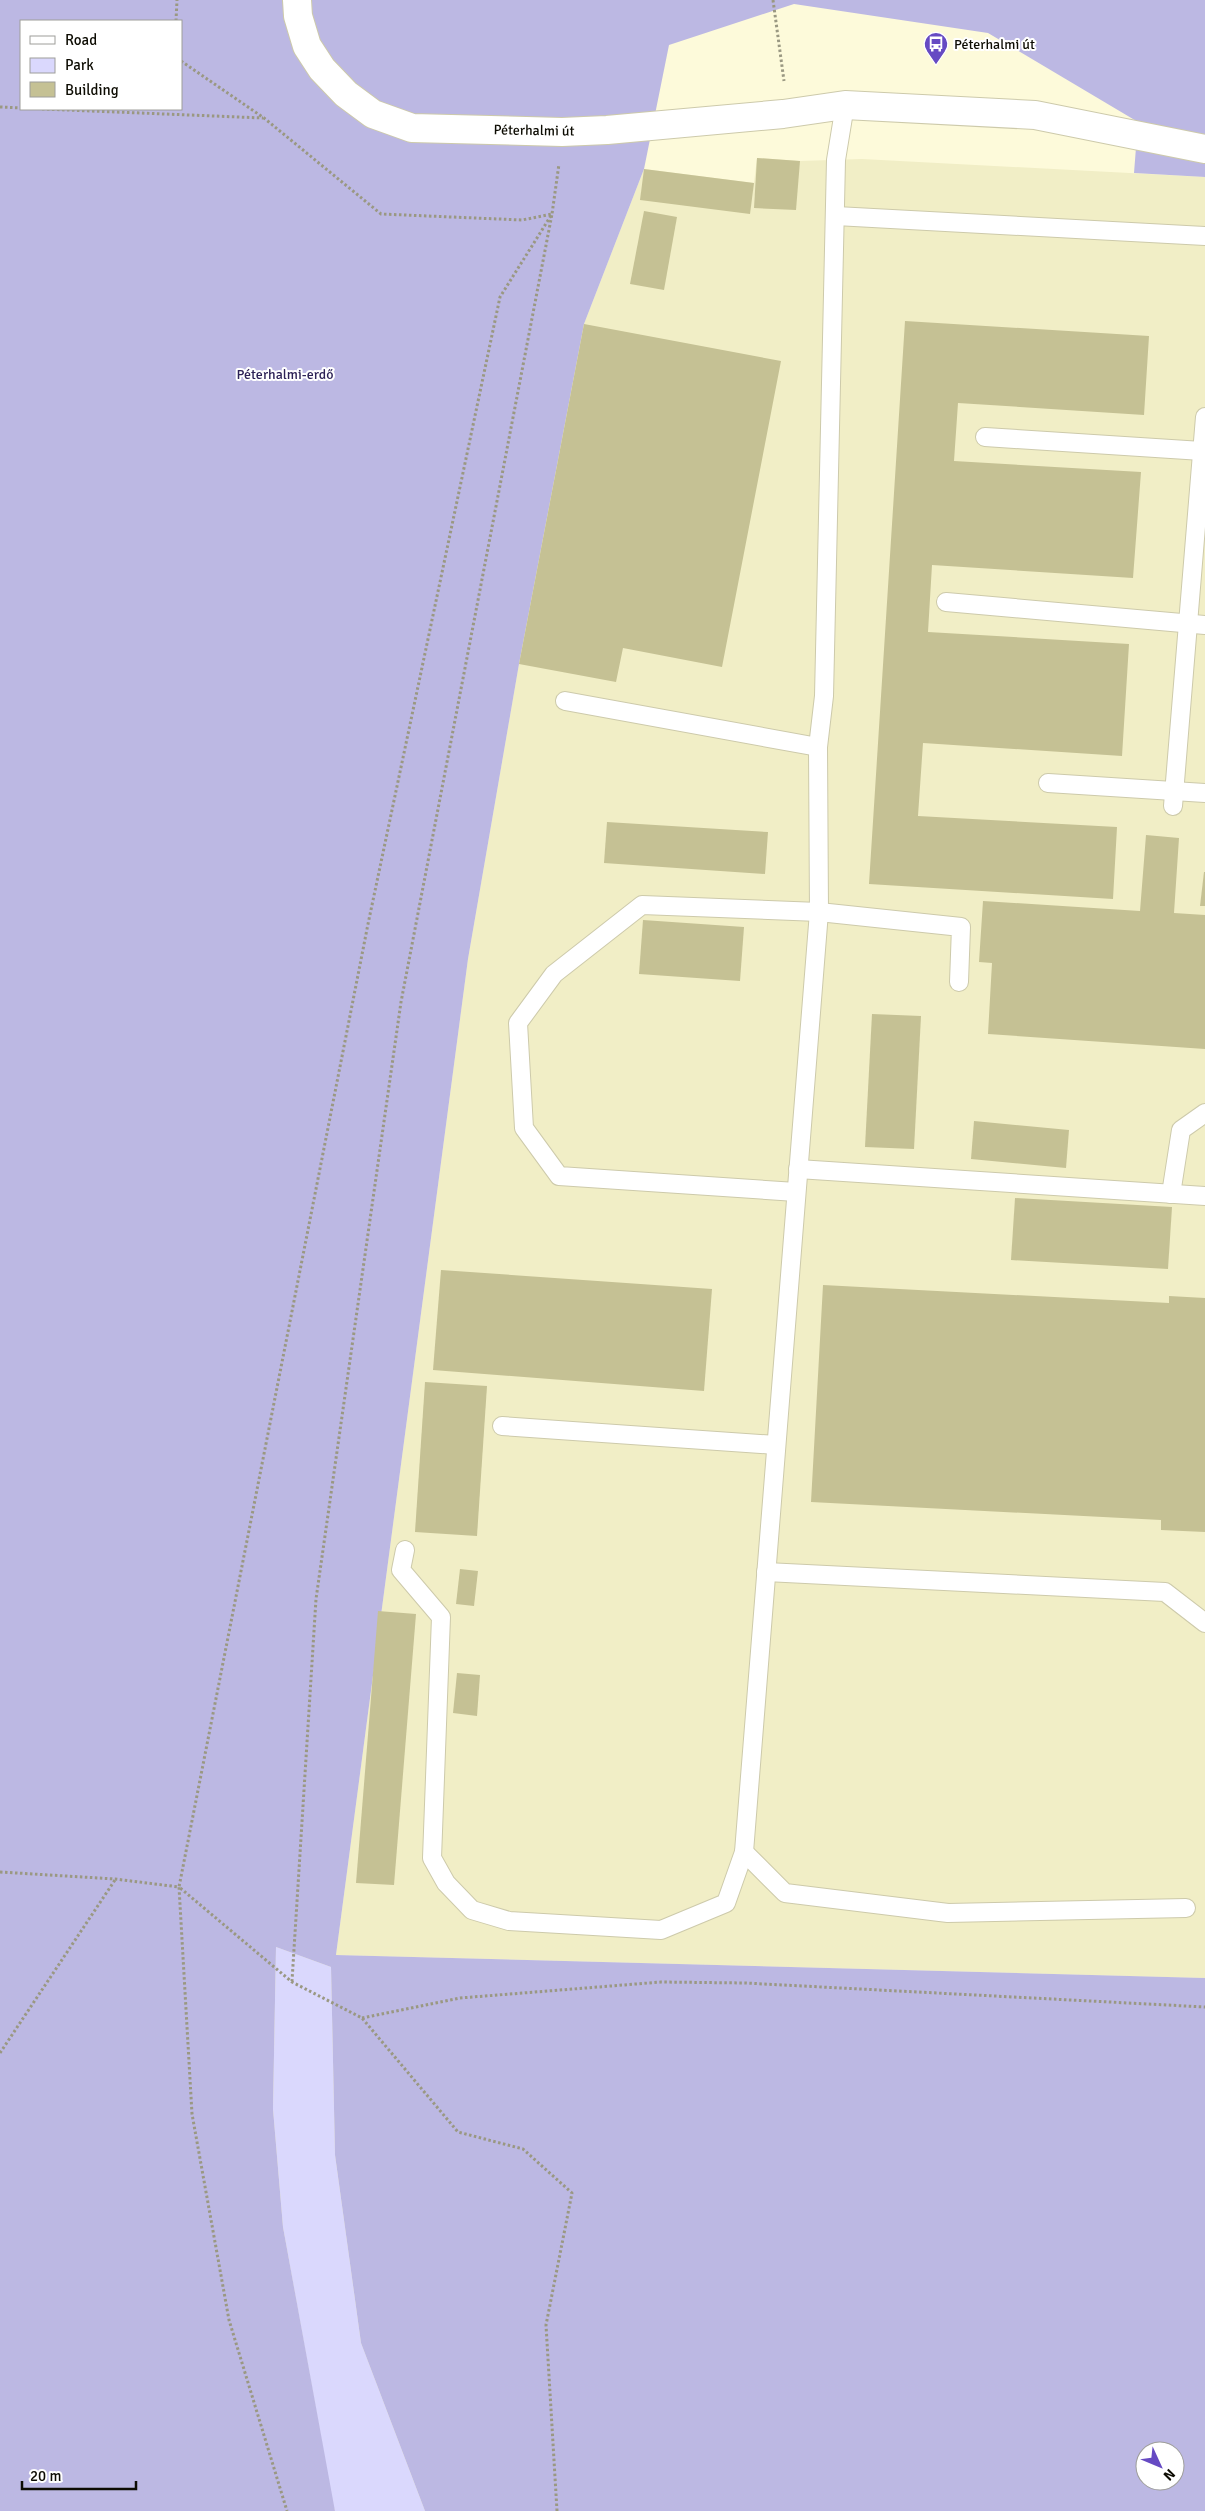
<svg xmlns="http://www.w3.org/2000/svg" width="1205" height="2511" font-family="Signika,sans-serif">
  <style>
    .built { fill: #f1eec6 }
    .green { fill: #dad8fd }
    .forest { fill: #bcb8e3; fill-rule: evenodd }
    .building { fill: #c5c194 }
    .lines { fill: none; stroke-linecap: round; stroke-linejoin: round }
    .service-casing { stroke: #cdcaab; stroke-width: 20 }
    .tertiary-casing { stroke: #cdcaab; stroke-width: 30 }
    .path { stroke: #9a9882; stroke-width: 3; stroke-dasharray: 2.5 2.5; stroke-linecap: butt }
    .service { stroke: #fff; stroke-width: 18 }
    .tertiary { stroke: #fff; stroke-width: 28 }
    .labels { text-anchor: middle; stroke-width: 4; stroke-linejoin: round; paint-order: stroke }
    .poi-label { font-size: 14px; fill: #0d0c03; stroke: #fff; text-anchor: start }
    .street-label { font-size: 14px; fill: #0d0c03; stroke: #fff }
    .park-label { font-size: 14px; fill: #2d2256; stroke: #fff }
  </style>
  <rect width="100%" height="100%" fill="#fdfada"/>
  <path class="built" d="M757,158l43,3 62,-2 343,18v1801l-869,-23 132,-996 51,-295 65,-340 60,-155 110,14z"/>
  <path class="green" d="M276,1947l55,20 4,188 26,188 64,168h-90l-2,-7 -50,-277 -10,-118z"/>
  <path class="forest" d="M0,0h1205v177l-71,-4 4,-51 -150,-89 -194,-29 -125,41 -25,124 -60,155 -65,340 -51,295 -132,996 869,23v533h-780l-64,-168 -26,-188 -4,-188 -55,-20 -3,162 10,118 52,284h-335zM21,21h160v88h-160zM1145,2451h30v30h-30z"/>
  <g class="building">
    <path d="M757,158l43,3 -4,49 -42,-2z"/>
    <path d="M644,169l110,14 -4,31 -110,-14z"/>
    <path d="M644,211l33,6 -13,73 -34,-6z"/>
    <path d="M905,321l244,15 -5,79 -186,-12 -4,58 187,11 -8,106 -201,-13 -4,67 201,12 -7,112 -199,-13 -5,73 199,11 -4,72 -244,-15z"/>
    <path d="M584,324l197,37 -59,306 -99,-19 -7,34 -97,-18z"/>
    <path d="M607,822l161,10 -3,42 -161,-11z"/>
    <path d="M1146,835l33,3 -5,75 31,2v134l-217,-15 4,-71 -13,-1 4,-61 157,10z"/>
    <path d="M1204,872h1v34h-5z"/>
    <path d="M643,920l101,7 -4,54 -101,-7z"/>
    <path d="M872,1014l49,2 -7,133 -49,-2z"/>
    <path d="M974,1121l95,9 -3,38 -95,-9z"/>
    <path d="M1015,1198l157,9 -4,62 -157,-9z"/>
    <path d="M441,1270l271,19 -8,102 -271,-21z"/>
    <path d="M823,1285l346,18v-7l36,2v234l-44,-2v-10l-350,-18z"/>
    <path d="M425,1382l62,4 -10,150 -62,-4z"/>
    <path d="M460,1569l18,2 -4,35 -18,-2z"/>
    <path d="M378,1611l38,3 -22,271 -38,-2z"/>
    <path d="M457,1673l23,2 -3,41 -24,-3z"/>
  </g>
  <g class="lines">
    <g class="service-casing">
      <g id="service">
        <path d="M836,216l369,20"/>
        <path d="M985,437l217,14"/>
        <path d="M946,602l259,23"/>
        <path d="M565,701l253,46"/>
        <path d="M1048,783l157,10"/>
        <path d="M1173,806l32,-389"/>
        <path d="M798,1169l407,27"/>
        <path d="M796,1192l-237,-16 -35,-48 -6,-105 36,-49 88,-69 177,7 142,15 -2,55"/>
        <path d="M1171,1194l10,-64 24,-17"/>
        <path d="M502,1426l274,19"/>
        <path d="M405,1550l-4,20 40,47 -9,241 14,25 26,27 37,11 152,9 65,-27 18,-51 75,-940 -1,-165 6,-51 12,-536 9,-55"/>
        <path d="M766,1572l399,20 40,31"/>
        <path d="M744,1852l41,41 163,20 238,-5"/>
      </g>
    </g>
    <g class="tertiary-casing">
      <path id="tertiary" d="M297,0l1,16 9,30 15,23 24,25 27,20 39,14 150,4 45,-2 176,-16 62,-9 190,10 170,34"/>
    </g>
    <g class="path">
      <path d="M773,0l11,81"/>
      <path d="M176,21l1,-21"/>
      <path d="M181,61l83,57 117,96 141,6 30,-6 -151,788 -85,597 -24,382"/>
      <path d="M0,107l21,1"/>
      <path d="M42,109l221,9"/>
      <path d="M0,1872l115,7 64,8 13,227 37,206 58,191"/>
      <path d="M362,2018l98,-20 201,-16 84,1 460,24"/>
      <path d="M0,2053l115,-173"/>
      <path d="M557,2511l-11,-186 26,-132 -49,-44 -65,-17 -96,-114 -70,-36 -113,-95 189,-963 132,-627 52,-83 7,-50"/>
    </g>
    <use href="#service" class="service"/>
    <use href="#tertiary" class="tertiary"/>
  </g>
  <defs>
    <g id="bus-pin" transform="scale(1.25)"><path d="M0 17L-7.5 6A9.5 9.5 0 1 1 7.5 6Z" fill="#664ac3" stroke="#fff"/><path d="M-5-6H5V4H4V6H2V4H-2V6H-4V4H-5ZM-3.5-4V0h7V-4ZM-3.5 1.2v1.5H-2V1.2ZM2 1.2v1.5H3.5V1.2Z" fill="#fff"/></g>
  </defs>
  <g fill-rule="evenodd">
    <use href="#bus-pin" x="936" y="44"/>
  </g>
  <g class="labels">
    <g class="poi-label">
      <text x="954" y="49">Péterhalmi út</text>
    </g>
    <g class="street-label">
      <text transform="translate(534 130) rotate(1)" y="5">Péterhalmi út</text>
    </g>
    <g class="park-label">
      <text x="285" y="379">Péterhalmi-erdő</text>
    </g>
  </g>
  <rect x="20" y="20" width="162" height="90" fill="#ffffff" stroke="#9e9e9a"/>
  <rect x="30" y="36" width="25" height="8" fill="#ffffff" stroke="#9e9e9a"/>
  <text x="65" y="45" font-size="15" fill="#0d0c03">Road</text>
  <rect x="30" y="58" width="25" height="15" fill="#dad8fd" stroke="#9e9e9a"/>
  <text x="65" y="70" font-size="15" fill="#0d0c03">Park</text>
  <rect x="30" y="82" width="25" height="15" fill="#c5c194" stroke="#9e9e9a"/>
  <text x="65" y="95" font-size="15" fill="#0d0c03">Building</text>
  <g transform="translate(1160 2466) rotate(134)"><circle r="24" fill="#ffffff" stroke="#9e9e9a"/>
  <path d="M0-4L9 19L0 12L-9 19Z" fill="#664ac3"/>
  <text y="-8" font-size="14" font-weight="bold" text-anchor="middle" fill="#0d0c03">N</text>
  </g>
  <path d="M22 2481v8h114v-8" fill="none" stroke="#0d0c03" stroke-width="2.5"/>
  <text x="30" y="2481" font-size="15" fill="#0d0c03" stroke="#ffffff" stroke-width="4" paint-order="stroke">20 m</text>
</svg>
